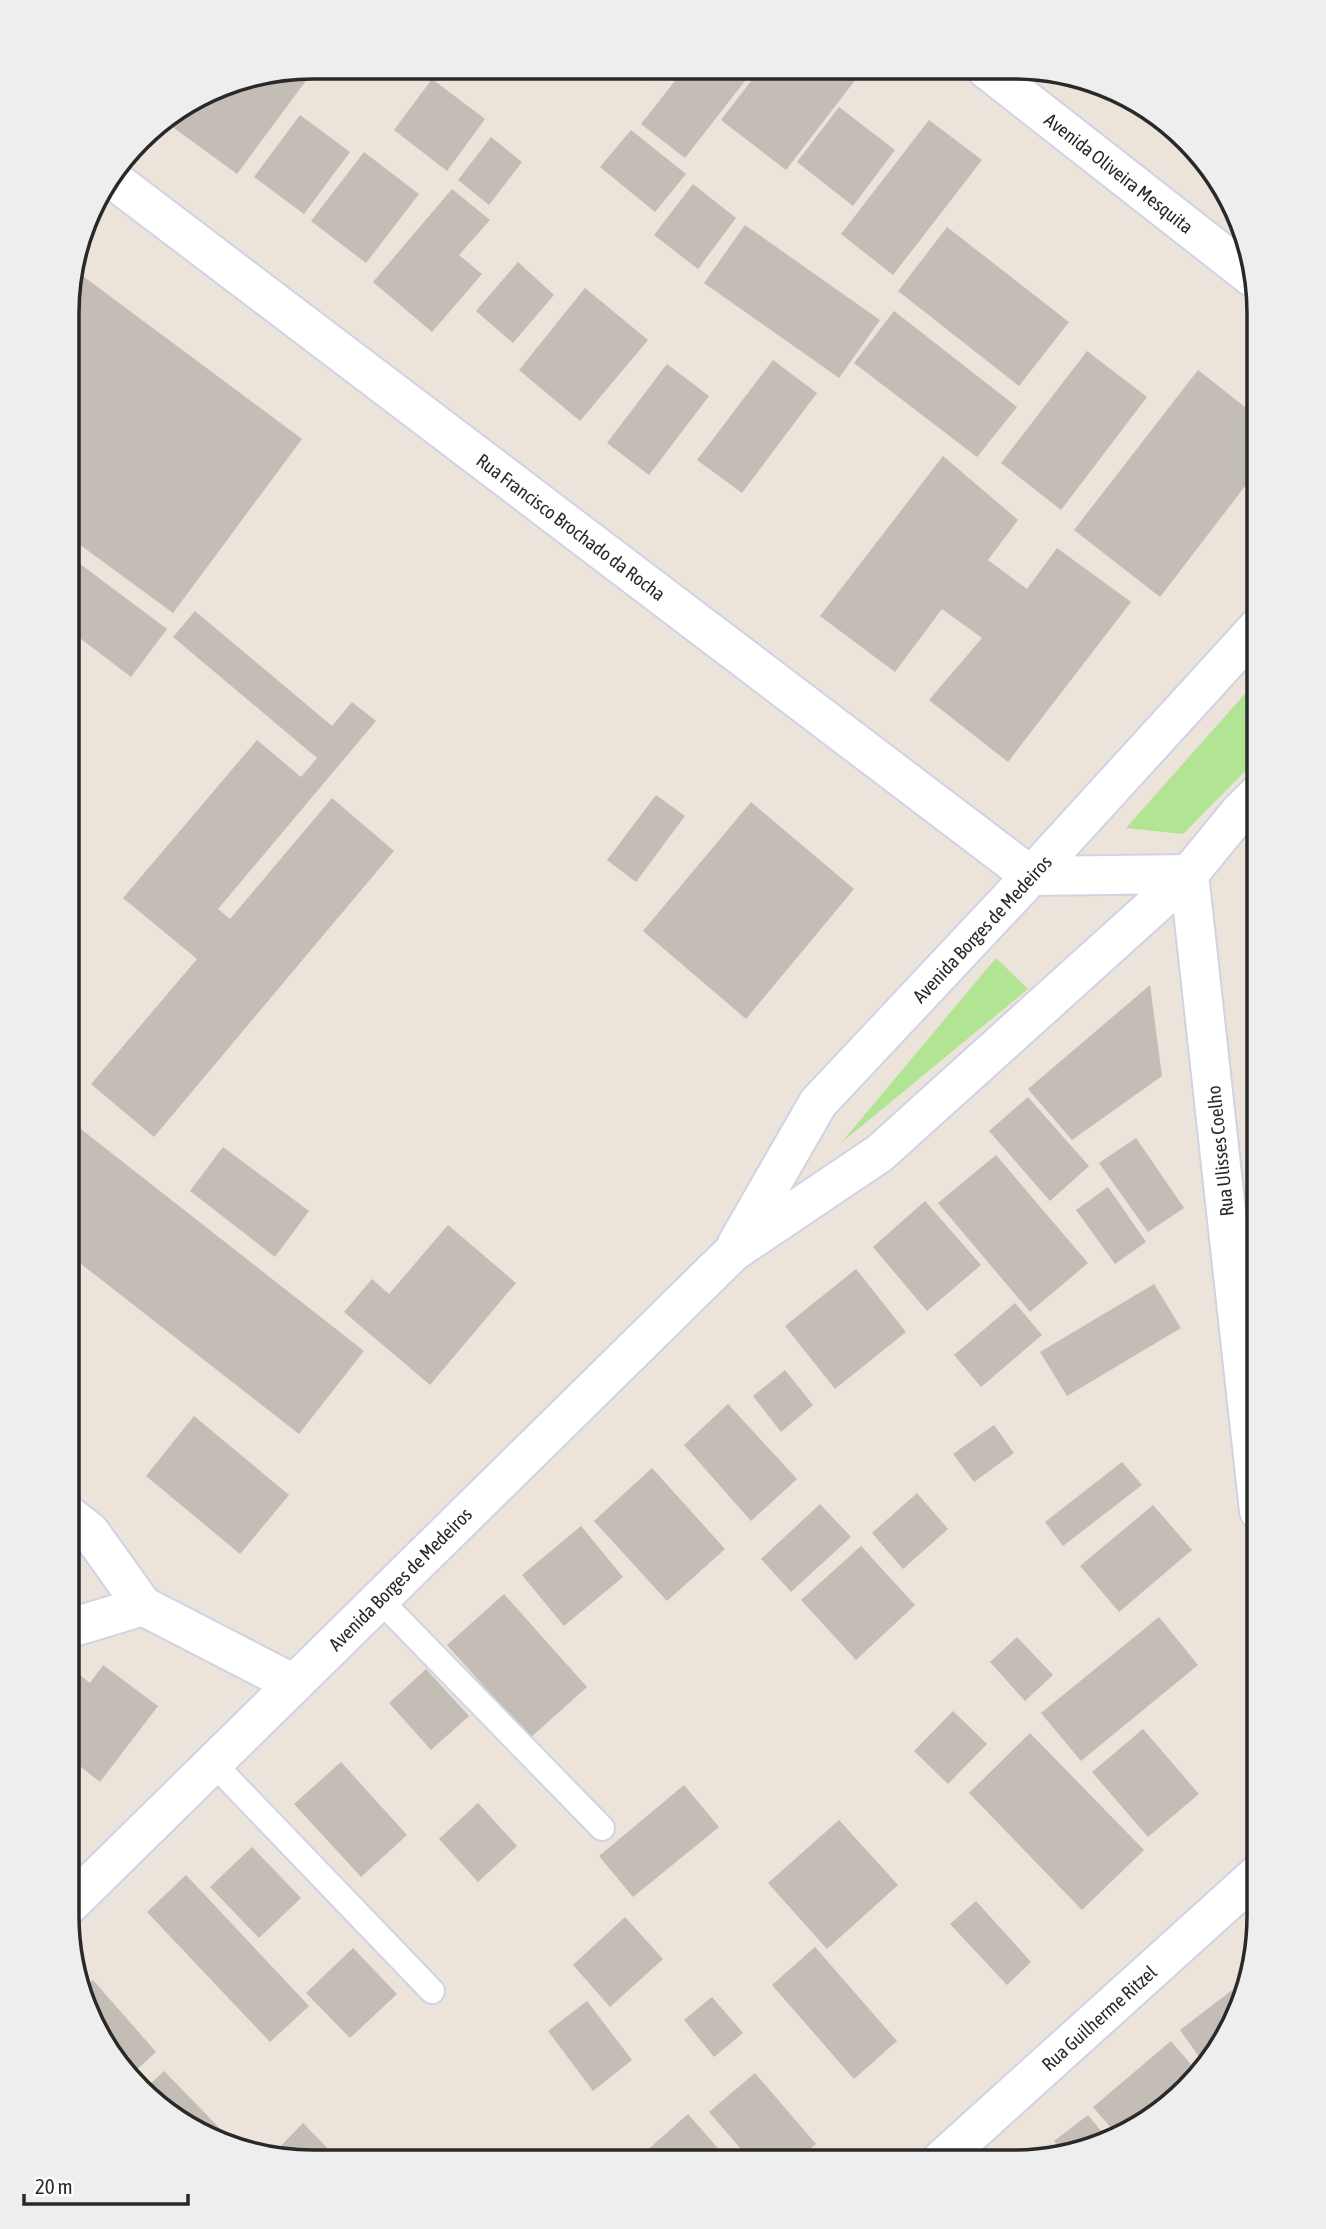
<svg xmlns="http://www.w3.org/2000/svg" width="1326" height="2229" font-family="'Asap Condensed',sans-serif">
  <style>
    .green { fill: #b2e593 }
    .building { fill: #c4bdb6 }
    .lines { fill: none; stroke-linecap: round; stroke-linejoin: round }
    .lane-casing { stroke: #cfd3e3; stroke-width: 28 }
    .street-casing { stroke: #cfd3e3; stroke-width: 42 }
    .secondary-casing { stroke: #cfd3e3; stroke-width: 42 }
    .lane { stroke: #fff; stroke-width: 24 }
    .street { stroke: #fff; stroke-width: 38 }
    .secondary { stroke: #fff; stroke-width: 38 }
    .labels { text-anchor: middle; stroke-width: 6; stroke-linejoin: round; paint-order: stroke }
    .street-label { font-size: 19px; fill: #292929; stroke: #fff }
    .rim { fill: none; stroke: #292929; stroke-width: 3.5 }
  </style>
  <rect width="100%" height="100%" fill="#ece3da"/>
  <g class="green">
    <path d="M1259,678v79l-76,77 -57,-6z"/>
    <path d="M996,958l32,31 -187,154z"/>
  </g>
  <g class="building">
    <path d="M316,67l-79,107 -74,-54 56,-35z"/>
    <path d="M627,67l28,1 -10,13z"/>
    <path d="M685,68h70l-70,90 -44,-34z"/>
    <path d="M761,68h100l2,2 -77,100 -65,-50z"/>
    <path d="M432,79l53,40 -38,52 -53,-41z"/>
    <path d="M839,107l56,43 -42,56 -56,-44z"/>
    <path d="M300,115l50,37 -46,62 -50,-37z"/>
    <path d="M929,120l53,40 -89,115 -52,-41z"/>
    <path d="M631,130l55,44 -31,38 -55,-45z"/>
    <path d="M491,137l31,25 -33,43 -31,-25z"/>
    <path d="M364,152l55,42 -53,69 -55,-42z"/>
    <path d="M693,184l43,34 -38,51 -44,-34z"/>
    <path d="M452,189l38,31 -31,35 23,19 -50,58 -59,-50z"/>
    <path d="M745,225l135,95 -41,58 -135,-95z"/>
    <path d="M947,227l122,95 -50,64 -121,-95z"/>
    <path d="M518,262l36,33 -41,48 -37,-32z"/>
    <path d="M72,268l230,171 -129,174 -105,-77 1,-255z"/>
    <path d="M585,288l63,52 -68,81 -61,-51z"/>
    <path d="M894,311l123,96 -40,50 -123,-94z"/>
    <path d="M1087,351l60,46 -86,113 -60,-47z"/>
    <path d="M773,360l44,33 -75,100 -45,-33z"/>
    <path d="M667,364l42,32 -60,79 -42,-32z"/>
    <path d="M1198,370l61,48v50l-99,129 -86,-67z"/>
    <path d="M943,456l75,64 -30,40 39,29 30,-41 74,54 -123,160 -79,-62 53,-62 -40,-29 -47,63 -75,-56z"/>
    <path d="M68,555l99,74 -36,48 -63,-48z"/>
    <path d="M195,611l137,115 20,-24 24,19 -158,188 12,10 102,-121 62,53 -240,286 -63,-53 106,-125 -74,-61 134,-158 44,37 16,-19 -144,-121z"/>
    <path d="M656,795l29,21 -49,66 -29,-22z"/>
    <path d="M751,802l103,87 -108,130 -103,-88z"/>
    <path d="M1150,985l12,91 -90,64 -44,-51z"/>
    <path d="M1028,1097l61,69 -39,35 -61,-70z"/>
    <path d="M68,1119l296,232 -65,83 -232,-181z"/>
    <path d="M1136,1138l48,70 -36,24 -49,-69z"/>
    <path d="M223,1147l86,64 -34,46 -85,-66z"/>
    <path d="M996,1155l92,108 -58,49 -92,-109z"/>
    <path d="M1108,1187l38,55 -31,22 -39,-54z"/>
    <path d="M925,1201l56,64 -54,46 -54,-64z"/>
    <path d="M448,1225l68,58 -86,102 -86,-73 28,-33 17,15z"/>
    <path d="M856,1269l50,63 -71,57 -50,-63z"/>
    <path d="M1154,1284l27,44 -114,68 -27,-44z"/>
    <path d="M1015,1303l27,32 -61,52 -27,-32z"/>
    <path d="M785,1370l28,35 -32,27 -28,-36z"/>
    <path d="M728,1404l69,75 -46,42 -67,-76z"/>
    <path d="M194,1416l95,79 -49,59 -94,-78z"/>
    <path d="M994,1425l20,28 -40,29 -21,-28z"/>
    <path d="M1122,1462l20,23 -79,61 -18,-24z"/>
    <path d="M652,1468l73,81 -58,52 -73,-80z"/>
    <path d="M917,1493l31,36 -45,40 -31,-36z"/>
    <path d="M820,1504l31,33 -60,55 -30,-33z"/>
    <path d="M1153,1505l39,45 -73,62 -39,-46z"/>
    <path d="M581,1526l42,51 -59,49 -42,-51z"/>
    <path d="M861,1546l54,59 -59,55 -55,-60z"/>
    <path d="M504,1594l83,93 -57,51 -83,-93z"/>
    <path d="M1159,1617l39,48 -117,96 -40,-48z"/>
    <path d="M1017,1637l36,38 -28,26 -35,-39z"/>
    <path d="M67,1665l23,18 13,-18 55,41 -58,76 -33,-26z"/>
    <path d="M426,1669l43,47 -38,34 -42,-47z"/>
    <path d="M953,1711l34,33 -39,40 -34,-33z"/>
    <path d="M1143,1729l56,65 -51,43 -56,-65z"/>
    <path d="M1030,1733l114,117 -62,60 -113,-117z"/>
    <path d="M341,1762l66,73 -46,42 -67,-73z"/>
    <path d="M67,1785l12,14 -12,12z"/>
    <path d="M684,1785l35,42 -86,70 -34,-41z"/>
    <path d="M478,1803l39,43 -39,36 -39,-43z"/>
    <path d="M839,1820l59,65 -71,64 -59,-66z"/>
    <path d="M252,1847l49,51 -42,40 -49,-51z"/>
    <path d="M186,1875l123,131 -39,36 -123,-130z"/>
    <path d="M976,1901l55,61 -24,23 -57,-61z"/>
    <path d="M625,1917l38,42 -53,48 -37,-42z"/>
    <path d="M815,1947l82,94 -43,38 -82,-94z"/>
    <path d="M353,1948l44,46 -47,44 -44,-45z"/>
    <path d="M93,1980l63,72 -23,21 -48,-63 -4,-20z"/>
    <path d="M1240,1984l6,12 -39,72 -27,-38z"/>
    <path d="M712,1997l31,36 -29,24 -30,-37z"/>
    <path d="M587,2001l45,59 -39,31 -45,-60z"/>
    <path d="M1171,2041l28,33 -81,62 -25,-29z"/>
    <path d="M164,2071l67,69 -69,-29 -17,-22z"/>
    <path d="M755,2073l61,71 -21,18h-43l-43,-50z"/>
    <path d="M688,2114l42,48 -82,-1 -6,-6z"/>
    <path d="M1088,2115l22,27 -47,11 -9,-12z"/>
    <path d="M303,2123l37,38 -59,-1 -10,-4z"/>
  </g>
  <g class="lines">
    <g class="lane-casing">
      <g id="lane">
        <path d="M379,1599l223,229"/>
        <path d="M213,1763l219,228"/>
      </g>
    </g>
    <g class="street-casing">
      <g id="street">
        <path d="M111,178l920,698"/>
        <path d="M1189,874l70,637"/>
        <path d="M67,1514l23,18 53,74"/>
        <path d="M67,1629l76,-23 151,78"/>
        <path d="M939,2162l320,-289"/>
      </g>
    </g>
    <g class="secondary-casing">
      <g id="secondary">
        <path d="M985,68l267,209"/>
        <path d="M1031,876l158,-2"/>
        <path d="M737,1244l81,-141 213,-227 228,-250"/>
        <path d="M67,1907l666,-655 147,-99 309,-279 50,-61 20,-20"/>
      </g>
    </g>
    <use href="#lane" class="lane"/>
    <use href="#street" class="street"/>
    <use href="#secondary" class="secondary"/>
  </g>
  <g class="labels">
    <g class="street-label">
      <text transform="translate(1119 173) rotate(38)" y="7">Avenida Oliveira Mesquita</text>
      <text transform="translate(571 527) rotate(37)" y="7">Rua Francisco Brochado da Rocha</text>
      <text transform="translate(982 929) rotate(-47)" y="7">Avenida Borges de Medeiros</text>
      <text transform="translate(1220 1151) rotate(-96)" y="7">Rua Ulisses Coelho</text>
      <text transform="translate(400 1579) rotate(-45)" y="7">Avenida Borges de Medeiros</text>
      <text transform="translate(1099 2018) rotate(-42)" y="7">Rua Guilherme Ritzel</text>
    </g>
  </g>
  <path d="M0 0H1326V2229H0ZM313 79H1013A234 234 0 0 1 1247 313V1916A234 234 0 0 1 1013 2150H313A234 234 0 0 1 79 1916V313A234 234 0 0 1 313 79Z" fill="#eee" fill-rule="evenodd"/>
  <path class="rim" d="M313 79H1013A234 234 0 0 1 1247 313V1916A234 234 0 0 1 1013 2150H313A234 234 0 0 1 79 1916V313A234 234 0 0 1 313 79Z"/>
  <path d="M24 2194v10h164v-10" fill="none" stroke="#292929" stroke-width="3.5"/>
  <text x="35" y="2194" font-size="21" fill="#292929" stroke="#ffffff" stroke-width="5" paint-order="stroke">20 m</text>
</svg>
